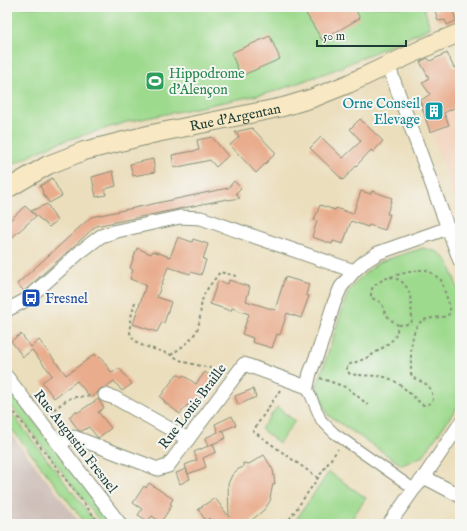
<svg xmlns="http://www.w3.org/2000/svg" width="467" height="531" font-family="'IM FELL English',serif">
  <style>
    .built { fill: #f2d4be }
    .industrial { fill: #cfc0ba }
    .green { fill: #9eda8e; stroke: #5e8c61 }
    .building { fill: #e9ac8c }
    .lines { fill: none; stroke-linecap: round; stroke-linejoin: round }
    .service-casing { stroke: #858e78; stroke-width: 8 }
    .pedestrian-casing { stroke: #858e78; stroke-width: 12 }
    .minor-casing { stroke: #858e78; stroke-width: 15 }
    .secondary-casing { stroke: #858e78; stroke-width: 20 }
    .path { stroke: #858e78; stroke-width: 2; stroke-dasharray: 3 3; stroke-linecap: butt }
    .service { stroke: #fff; stroke-width: 6 }
    .pedestrian { stroke: #fff; stroke-width: 10 }
    .minor { stroke: #fff; stroke-width: 13 }
    .secondary { stroke: #f8e8c3; stroke-width: 18 }
    .labels { text-anchor: middle; stroke-width: 4; stroke-linejoin: round; paint-order: stroke }
    .leisure-label { font-size: 14px; fill: #27864d; stroke: #f6f6f2; text-anchor: start }
    .culture-label { font-size: 14px; fill: #0d838f; stroke: #f6f6f2; text-anchor: end }
    .street-label { font-size: 14px; fill: #1f3d34; stroke: #f6f6f2 }
    .transit-label { font-size: 14px; fill: #164399; stroke: #f6f6f2; text-anchor: start }
  </style>
  <rect width="100%" height="100%" fill="#f6f6f2"/>
  <filter id="ink" filterUnits="userSpaceOnUse"><feTurbulence type="fractalNoise" baseFrequency=".025" numOctaves="2"/><feDisplacementMap in="SourceGraphic" scale="8" xChannelSelector="R" yChannelSelector="G"/><feConvolveMatrix kernelMatrix="1 2 1 2 8 2 1 2 1" color-interpolation-filters="sRGB"/></filter>
  <filter id="wash" filterUnits="userSpaceOnUse"><feTurbulence type="fractalNoise" baseFrequency=".012" numOctaves="4" result="noise"/><feDisplacementMap in="SourceGraphic" scale="16" xChannelSelector="R" yChannelSelector="G"/><feGaussianBlur stdDeviation="0.9" result="paint"/><feColorMatrix in="noise" values="0 0 0 0 0 0 0 0 0 0 0 0 0 0 0 0 0 1.4 0 .05"/><feComposite in="paint" operator="in"/></filter>
  <g filter="url(#wash)">
    <rect width="100%" height="100%" fill="#ebdebc"/>
    <path class="built" d="M439,90l21,31v92l-40,-112z"/>
    <path class="industrial" d="M7,429l74,95h-74z"/>
    <g class="green">
      <path d="M7,7h417l6,21 -96,42 -61,22 -146,30 -73,22 -38,19 -9,5z"/>
      <path d="M423,248l15,4 10,9 12,34v108l-37,53 -21,9 -74,-50 -11,-28 31,-95 13,-15 18,-15z"/>
      <path d="M7,386l106,138h-11l-95,-124z"/>
      <path d="M7,407l90,117h-11l-79,-101z"/>
      <path d="M277,407l18,14 -16,22 -18,-14z"/>
      <path d="M329,472l37,26 -18,26h-55z"/>
    </g>
    <g id="blocks">
      <g class="building">
        <path d="M302,7h52l6,11 -38,22z"/>
        <path d="M441,7h11l4,14 -9,4 -2,-5 -7,1 -3,-11 7,-1z"/>
        <path d="M270,36l10,23 -39,17 -10,-23z"/>
        <path d="M447,53l7,15 6,-3v40l-16,8 5,12 -19,7 -10,-31 10,-7 -8,-11 7,-5 -9,-16 8,-4 2,3z"/>
        <path d="M360,119l23,22 -10,11 -2,-2 -28,30 -33,-32 11,-11 22,21 18,-17 -11,-12z"/>
        <path d="M252,128l24,25 -20,20 -26,-28 9,-8 -4,-5z"/>
        <path d="M212,137l16,19 -12,11 -6,-7 -36,8 -2,-13 27,-5 -2,-10z"/>
        <path d="M153,159l2,13 -22,4 -3,-12z"/>
        <path d="M113,171l3,15 -11,3 1,6 -10,2 -4,-20z"/>
        <path d="M52,178l10,18 -13,7 -7,-11 1,-1 -3,-5z"/>
        <path d="M234,181l7,7 -5,5 4,5 -12,2 -1,-1 -131,27 -72,65 -7,-7 74,-67 137,-29z"/>
        <path d="M361,191l10,3 1,-3 20,7 -5,16h3l-5,16 -16,-5 -1,2 -17,-6 -8,23 -10,-3 -1,3 -20,-7 5,-16 -3,-1 6,-15 15,5 1,-2 17,6z"/>
        <path d="M47,204l10,17 -8,6 -18,-16z"/>
        <path d="M25,206l11,10 -29,26v-19z"/>
        <path d="M178,237l14,5 1,-3 15,5 -5,15 3,1 -5,15 -10,-3 -1,2 -22,-7 -11,30 14,5 -7,21 -2,-1 -5,10 -24,-8 13,-39 -16,-6 3,-9 -3,-2 7,-20 14,6 2,-3 17,6z"/>
        <path d="M285,277l24,7 -3,11 3,1 -8,22 -14,-5 -7,22 -3,-1 -5,14 -20,-6 1,-4 -11,-4 7,-20 -17,-6 -1,3 -21,-7 8,-23 10,3 1,-4 21,7 -4,14 29,9z"/>
        <path d="M21,334l10,13 8,-7 27,35 29,-21 4,4 1,-1 12,16 7,-5 13,16 -10,7 -8,-10 -8,6 -6,2 -3,4 -6,5 -14,-17 -23,17 -12,-16 10,-7 -20,-25 -9,7 -12,-16z"/>
        <path d="M205,372l9,6 -21,31 -6,-4 -7,9 -16,-12 1,-1 -5,-4 17,-23 5,3 1,-2 13,9z"/>
        <path d="M253,389l3,8 -18,8 -3,-9z"/>
        <path d="M98,399l6,9 -6,4 13,16 -13,10 -9,-11 -7,4h-3l-10,-14 7,-6 1,2z"/>
        <path d="M232,416l4,9 -15,6 2,-1 3,8 -18,8 -3,-8 13,-6 -3,-8z"/>
        <path d="M213,444l3,8 -13,6 3,9 -18,7 -3,-9 12,-5 -3,-8z"/>
        <path d="M264,455l9,15 2,14h-2l-3,14 1,1 -6,10 -18,15h-33l-5,-6 -3,3 -8,-12 17,-11 14,19 -1,-33 4,-9 5,-5 6,-3v-4l6,1z"/>
        <path d="M186,469l4,10 -10,5 -4,-11z"/>
        <path d="M149,483l24,16 -3,5 2,1 -11,17 -9,-6 -4,5 -10,-6 4,-6 -9,-6 11,-17 2,2z"/>
      </g>
    </g>
  </g>
  <g filter="url(#ink)">
    <use href="#blocks" fill-opacity="0" stroke="#858e78" stroke-width="1"/>
    <g class="lines">
      <g class="service-casing">
        <path id="service" d="M448,228l12,-5"/>
      </g>
      <g class="pedestrian-casing">
        <path id="pedestrian" d="M307,387l14,33 13,13 80,56"/>
      </g>
      <g class="minor-casing">
        <g id="minor">
          <path d="M387,67l4,6 69,188"/>
          <path d="M7,310l19,-10 54,-48 21,-16 16,-5 63,-14 21,1 153,53"/>
          <path d="M7,377l113,147"/>
          <path d="M105,395l10,3 73,41"/>
          <path d="M58,443l16,-6 84,32 10,-3 76,-102 63,23 3,-14 10,-26 14,-44 7,-16 13,-16 10,-9 14,-9 70,-25"/>
          <path d="M424,477l36,19"/>
          <path d="M389,524l25,-35 10,-12 36,-53"/>
        </g>
      </g>
      <g class="secondary-casing">
        <g id="secondary">
          <path id="s1" d="M7,189l41,-24 36,-14 68,-17 131,-27 30,-9 35,-14 89,-42 23,-9"/>
        </g>
      </g>
      <g class="path">
        <path d="M419,270h7l7,4 8,6 9,27v6l-3,3c-8,2 -18,1 -25,5 -13,7 -11,39 -11,53 2,4 3,4 7,6 11,5 14,8 15,20l-4,4 -6,1c-12,-9 -23,-24 -38,-28 -11,-2 -23,-1 -35,-3l-3,-3v-5c6,-4 11,-4 17,-7 6,-2 28,-17 31,-22 2,-3 2,-8 3,-12 -6,-4 -11,-8 -14,-14 -1,-2 -1,-5 -2,-7 -2,-3 -8,-4 -11,-7 0,-1 0,-5 0,-6 5,-14 35,-18 48,-21z"/>
        <path d="M390,277c23,4 21,25 22,44l-3,3 -11,1"/>
        <path d="M135,302l-5,19v12l4,7 7,5 28,9 15,8 26,6 11,8"/>
        <path d="M171,355c11,-8 26,-18 28,-32 2,-9 1,-19 5,-28 3,-7 11,-16 16,-23l16,4"/>
        <path d="M320,378l28,10 20,17"/>
        <path d="M280,390l-27,41 65,47"/>
        <path d="M7,403l93,121"/>
        <path d="M49,413l19,-14 8,-2 18,-1"/>
        <path d="M286,524l52,-75"/>
      </g>
      <use href="#service" class="service"/>
      <use href="#pedestrian" class="pedestrian"/>
      <use href="#minor" class="minor"/>
      <use href="#secondary" class="secondary"/>
    </g>
  </g>
  <defs>
    <g id="stadium-square" transform="scale(1)"><rect x="-9" y="-9" width="18" height="18" rx="4" fill="#2e9e5b" stroke="#f6f6f2"/><path d="M0-5a6.5 5 0 1 0 0 10a6.5 5 0 1 0 0-10ZM-3.5-1.8h7v3.6h-7Z" fill="#fff"/></g>
    <g id="building-square" transform="scale(1)"><rect x="-9" y="-9" width="18" height="18" rx="4" fill="#0f9aa8" stroke="#f6f6f2"/><path d="M-4-6H4V6H1V3H-1V6H-4ZM-2.5-4.3h1.7v1.8h-1.7ZM.8-4.3h1.7v1.8H.8ZM-2.5-1h1.7V.8h-1.7ZM.8-1h1.7V.8H.8Z" fill="#fff"/></g>
    <g id="bus-square" transform="scale(1)"><rect x="-9" y="-9" width="18" height="18" rx="4" fill="#1a4fb4" stroke="#f6f6f2"/><path d="M-5-6H5V4H4V6H2V4H-2V6H-4V4H-5ZM-3.5-4V0h7V-4ZM-3.5 1.2v1.5H-2V1.2ZM2 1.2v1.5H3.5V1.2Z" fill="#fff"/></g>
  </defs>
  <g fill-rule="evenodd">
    <use href="#stadium-square" x="155" y="81"/>
    <use href="#building-square" x="434" y="111"/>
    <use href="#bus-square" x="31" y="298"/>
  </g>
  <g class="labels">
    <g class="leisure-label">
      <text x="169" y="78">Hippodrome<tspan x="169" dy="16">d'Alençon</tspan></text>
    </g>
    <g class="culture-label">
      <text x="420" y="108">Orne Conseil<tspan x="420" dy="16">Elevage</tspan></text>
    </g>
    <g class="street-label">
      <text dy="5" stroke="none"><textPath href="#s1" startOffset="241">Rue d'Argentan</textPath></text>
      <text transform="translate(192 406) rotate(-53)" y="5">Rue Louis Braille</text>
      <text transform="translate(76 441) rotate(52)" y="5">Rue Augustin Fresnel</text>
    </g>
    <g class="transit-label">
      <text x="45" y="303">Fresnel</text>
    </g>
  </g>
  <rect width="467" height="531" fill="none" stroke="#f6f6f2" stroke-width="24"/>
  <path d="M317 40v6h89v-6" fill="none" stroke="#1f3d34" stroke-width="2"/>
  <text x="323" y="40" font-size="12" fill="#1f3d34" stroke="#f6f6f2" stroke-width="3" paint-order="stroke">50 m</text>
</svg>
